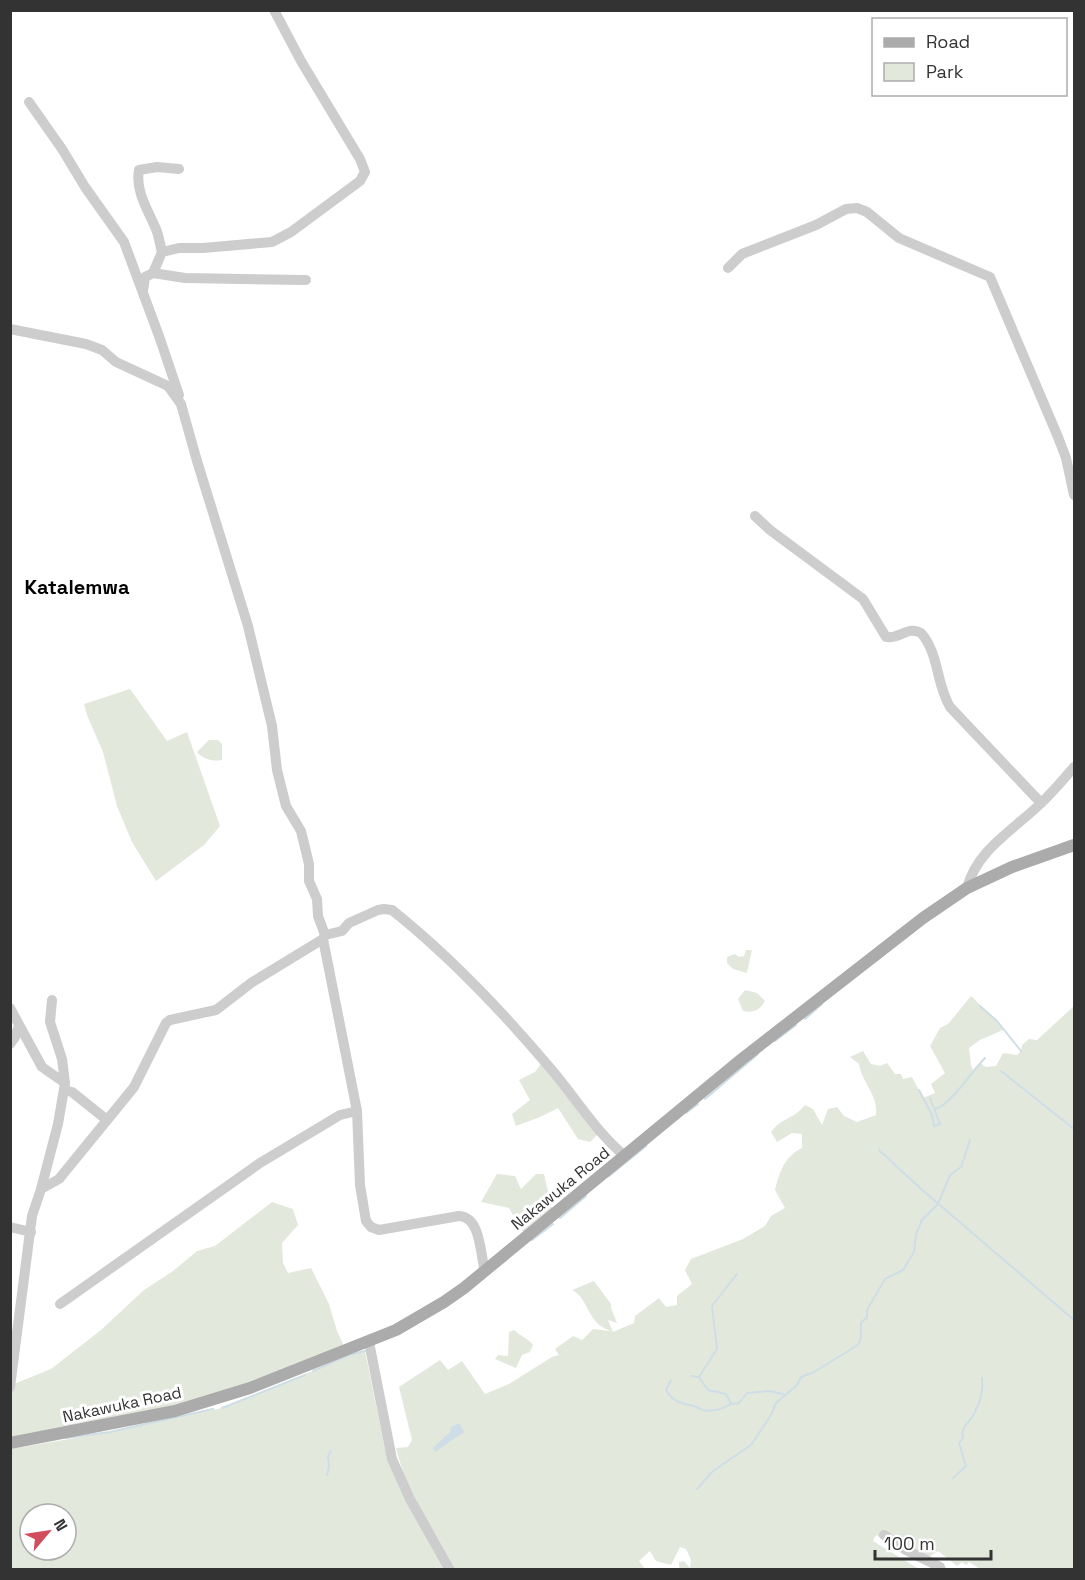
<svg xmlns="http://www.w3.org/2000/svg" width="1085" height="1580" font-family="'Space Grotesk',sans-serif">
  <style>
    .green { fill: #e3e8dd; fill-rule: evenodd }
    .water { fill: #cddee6 }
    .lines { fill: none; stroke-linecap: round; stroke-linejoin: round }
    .stream { stroke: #cddee6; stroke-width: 2 }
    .minor { stroke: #cdcdcd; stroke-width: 10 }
    .major { stroke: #ababab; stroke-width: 12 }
    .labels { text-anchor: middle; stroke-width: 6; stroke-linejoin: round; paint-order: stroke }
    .street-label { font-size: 16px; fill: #333; stroke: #fff }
    .quarter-label { font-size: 20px; font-weight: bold; fill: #000; stroke: #fff }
  </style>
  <rect width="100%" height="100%" fill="#fff"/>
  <g class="green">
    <path d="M130,689l37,52 20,-9 33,94 -16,19 -48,36 -24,-39 -15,-36 -14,-54 -16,-37 -3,-11z"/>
    <path d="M209,740h9l4,4v16c-9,2 -19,-1 -25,-8z"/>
    <path d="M746,950h6l-5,23 -14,-4 -6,-6v-6l8,-3 4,3 5,-1z"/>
    <path d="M745,990l12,3 8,8c-6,10 -11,12 -22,10l-5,-12z"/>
    <path d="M971,996l26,25 6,9 -23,10 -11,8 2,17 2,5 7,-7 6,4 10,-1 7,-13 14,2 4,-4 1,-6 7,-6 8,1 37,-34v563h-94l-11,-7 -3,3 -4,-3 -5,4 -19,-15 -12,8 -7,1 -43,-25 -3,6 46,28h-238l-2,-2v-5l5,-1 6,7 1,-8 -5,-11 -6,-2 -9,18 -15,-4 -6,-10 -11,10 6,8h-190c-20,-40 -49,-77 -59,-121l12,-1 4,-7 -13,-53 41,-27 8,10 14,-9 23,33 24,-10 43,-27 7,-2 -4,-6 18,-13 9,4 11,-11 17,2c-3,-2 -9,-4 -12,-7 -11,-11 -13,-28 -26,-34l22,-9 17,23v4l6,15 -9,-3 5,12 21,-9 1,-7 24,-18 7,9 11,-2v-9l15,-12 -7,-14 6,-11 52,-20 22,-13 6,-10 14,-8 -10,-18c5,-19 9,-33 27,-42v-14l-10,-1 -15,9 -6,-10c11,-15 22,-12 34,-27l8,4 9,16 6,-16 9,-2 7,9 13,6 19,-7c2,-21 -14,-32 -17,-51l-9,-7 13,-6 8,13 9,2 7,-3 8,11h6l2,5 9,-2 11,21 12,-5 -4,-9 14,-11 -15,-27 10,-18 8,-4z"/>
    <path d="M543,1061l56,72 -9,9 -12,-3 -20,-31 -18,9 -24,9 -4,-12 18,-14 -11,-20 16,-8z"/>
    <path d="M497,1174l18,2 6,13 15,-15h8l9,39 -28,22 -16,-27 -28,-6z"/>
    <path d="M272,1202l21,7 5,16 -16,18 1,20 5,10 23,-5 18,36 8,27 6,13 -2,4 -117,45 -62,15 -151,31 -1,-41 4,-14 37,-15 50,-39 43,-40 29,-19 24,-20 18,-5z"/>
    <path d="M514,1330c6,6 14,8 19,15l-3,7 -8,3 -6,13 -21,-9 3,-4 10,1 1,-24z"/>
    <path d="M361,1351h4l20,98 61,121h-435v-121l99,-17 112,-24zM30,1514h36v36h-36z"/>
  </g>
  <path class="water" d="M459,1423l5,9 -29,20 -2,-4 17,-16 1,-5z"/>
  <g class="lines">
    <g class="stream">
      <path d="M980,1006l17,15 24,30"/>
      <path d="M805,1019l17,-15"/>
      <path d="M775,1041l21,-16"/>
      <path d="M1001,1071l73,58"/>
      <path d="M919,1090l13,25 2,11 6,-2 -10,-26"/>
      <path d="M705,1099l53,-45"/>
      <path d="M935,1109c17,-5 37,-38 50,-51"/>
      <path d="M686,1113l12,-9"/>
      <path d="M879,1150l41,38 154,132"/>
      <path d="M609,1176l37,-30"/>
      <path d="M560,1218l26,-22"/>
      <path d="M532,1240l21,-16"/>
      <path d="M313,1371l36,-16 16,-4"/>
      <path d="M691,1376l8,1 9,13 18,4 5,10 8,-1 8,-10 22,-2 14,3"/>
      <path d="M699,1377l18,-28 -5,-43 25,-32"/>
      <path d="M671,1380l-5,10c8,13 15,13 28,16 3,1 6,3 9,4 9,2 20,-1 28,-6"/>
      <path d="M222,1408l83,-33"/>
      <path d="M66,1438l44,-6 103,-23"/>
      <path d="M327,1475l2,-8 -1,-11 3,-5"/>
      <path d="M953,1478l13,-12 -7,-23 4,-5c-3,-12 8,-16 12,-26 5,-10 9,-22 7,-34"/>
      <path d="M697,1489l16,-18 38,-26 20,-30 5,-12 21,-18 4,-8 13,-5 44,-27 3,-8v-14l6,-6v-7l18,-31 18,-9 11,-18 2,-18 6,-14 16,-16 12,-29 11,-8 9,-27"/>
    </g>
    <g class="minor">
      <path d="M29,102l33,47 23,38 39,55 35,94 20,59"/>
      <path d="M162,252c-2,-7 -3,-16 -6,-23 -8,-19 -21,-38 -17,-59l18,-3 22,2"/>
      <path d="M728,268l14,-14 74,-29 30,-16 11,-1 10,4 32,26 91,39 68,160 8,21 8,37"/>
      <path d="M153,273l9,-21 17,-4h24l69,-6 19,-10 69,-51 5,-9 -5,-13 -59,-98 -27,-51"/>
      <path d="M143,291l2,-14 8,-4 32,5 121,2"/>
      <path d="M10,329l76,15 16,6 14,12 52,24 13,18 16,57 51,165 24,100 5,44 9,36 15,25 8,33v17l8,18 1,17 7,19 17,-4 7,-8 29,-13 6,-1 8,1c59,47 110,101 159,159 24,28 45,63 74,87"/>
      <path d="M755,516l15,14 93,69 23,38c13,3 22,-12 35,-4 18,20 15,51 29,74l91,96"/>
      <path d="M967,888c10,-38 45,-57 72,-83 13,-12 24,-25 35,-38"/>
      <path d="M325,935l-2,4 34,172 3,74 6,36 5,6 8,3 80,-14c22,1 21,38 26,55"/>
      <path d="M10,1008l32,59 23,16"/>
      <path d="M10,1044l5,-7 4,-11"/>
      <path d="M64,1090l8,2 35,28"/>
      <path d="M41,1189l18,-10 75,-92 32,-64 4,-3 46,-10 35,-27 72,-44"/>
      <path d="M10,1227l21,5"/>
      <path d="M60,1304l200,-141 80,-48 17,-4"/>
      <path d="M369,1342l23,117 18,40 40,71"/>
      <path d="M10,1387l22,-171 9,-27 17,-65 7,-41 -3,-24 -12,-37 2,-22"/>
      <path d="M884,1535l22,15 34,17 1,3"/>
    </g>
    <path class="major" d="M10,1443l165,-32 75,-23 146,-58 48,-28 20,-14 278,-229 181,-141 44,-30 45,-21 62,-22"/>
  </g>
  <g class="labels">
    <g class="street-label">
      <text transform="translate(560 1188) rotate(-39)" y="6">Nakawuka Road</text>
      <text transform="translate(122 1404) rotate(-12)" y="6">Nakawuka Road</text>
    </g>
    <g class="quarter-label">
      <text x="77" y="594">Katalemwa</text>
    </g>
  </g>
  <rect width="1085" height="1580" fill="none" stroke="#333333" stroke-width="24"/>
  <rect x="872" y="18" width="195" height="78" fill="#ffffff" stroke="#adadad" stroke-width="1.5"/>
  <rect x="884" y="38" width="30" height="9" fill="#ababab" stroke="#adadad" stroke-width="1.5"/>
  <text x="926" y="48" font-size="18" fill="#333333">Road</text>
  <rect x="884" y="63" width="30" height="18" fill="#e3e8dd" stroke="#adadad" stroke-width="1.5"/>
  <text x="926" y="78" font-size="18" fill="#333333">Park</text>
  <g transform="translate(48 1532) rotate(61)"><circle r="28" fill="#ffffff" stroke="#adadad" stroke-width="1.5"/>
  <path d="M0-4.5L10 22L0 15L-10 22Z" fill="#d14d5d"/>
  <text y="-9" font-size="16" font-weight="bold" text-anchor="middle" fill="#333333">N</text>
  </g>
  <path d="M875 1550v9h116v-9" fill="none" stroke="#333333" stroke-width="3"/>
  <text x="884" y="1550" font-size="18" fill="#333333" stroke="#ffffff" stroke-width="4.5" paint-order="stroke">100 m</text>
</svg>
